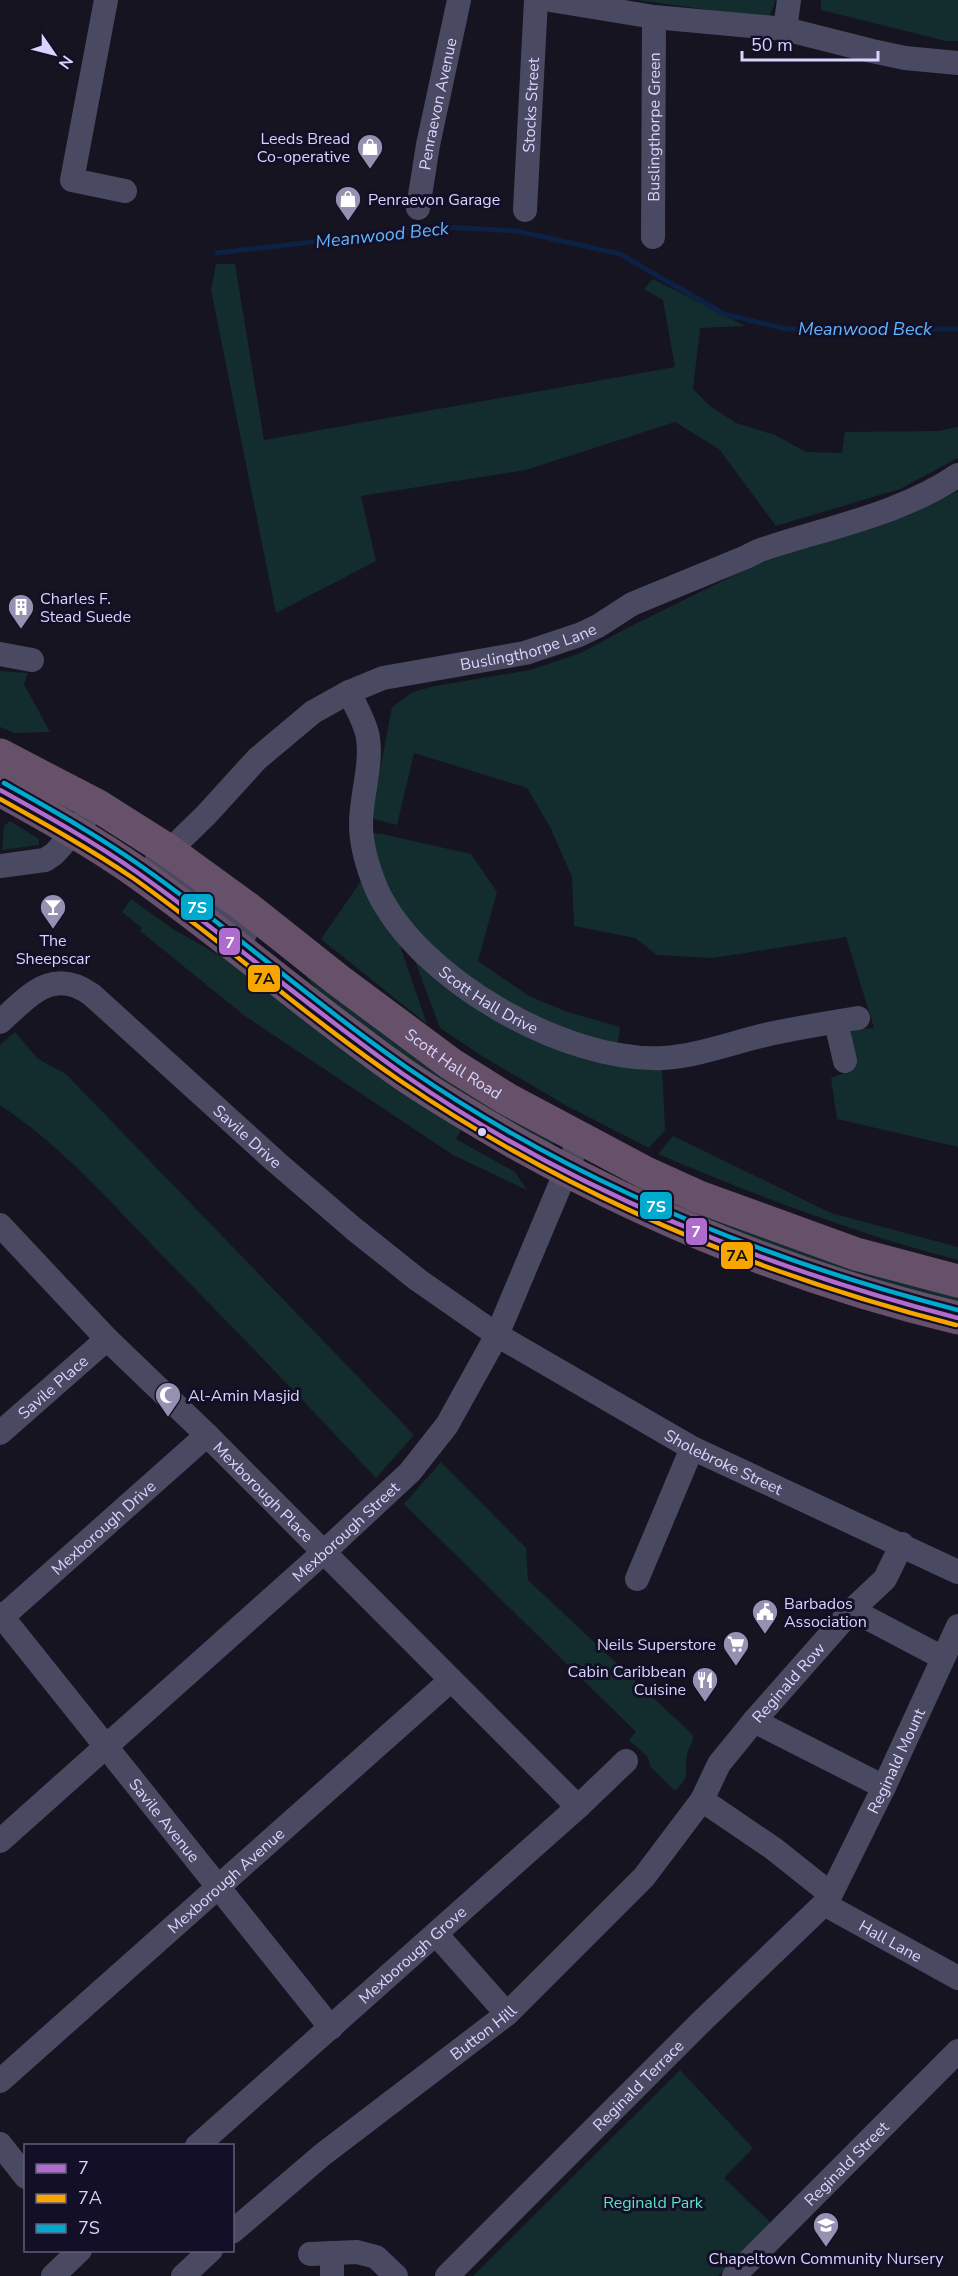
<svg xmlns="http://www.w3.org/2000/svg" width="958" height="2276" font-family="'Nunito Sans',sans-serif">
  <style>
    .green { fill: #132c2d }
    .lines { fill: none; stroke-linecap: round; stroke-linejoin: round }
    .stream { stroke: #0d2144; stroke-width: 5 }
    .minor { stroke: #4a4962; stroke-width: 24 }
    .highway { stroke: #67516a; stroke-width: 33 }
    .bus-1-casing { stroke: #130f26; stroke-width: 9 }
    .bus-2-casing { stroke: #130f26; stroke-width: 9 }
    .bus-3-casing { stroke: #130f26; stroke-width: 9 }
    .bus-1 { stroke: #b06ccc; stroke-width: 4.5 }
    .bus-2 { stroke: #f7a600; stroke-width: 4.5 }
    .bus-3 { stroke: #00a9ce; stroke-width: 4.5 }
    .bus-dot { fill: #d9d4ff; stroke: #130f26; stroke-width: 2 }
    .labels { text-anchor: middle; stroke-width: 6; stroke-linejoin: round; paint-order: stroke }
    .street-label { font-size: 16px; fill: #d9d4ff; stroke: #130f26 }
    .poi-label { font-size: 16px; fill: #d9d4ff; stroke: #130f26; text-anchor: start }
    .park-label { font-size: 16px; fill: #5fe0c0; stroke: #130f26 }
    .water-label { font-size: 18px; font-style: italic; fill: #62b6ff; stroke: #130f26 }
    .line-badge { stroke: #130f26; stroke-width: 2 }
    .badge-label { font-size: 16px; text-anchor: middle; font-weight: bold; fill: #fff }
    .pale-badge-label { font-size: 16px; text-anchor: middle; font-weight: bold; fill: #111 }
  </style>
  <rect width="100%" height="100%" fill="#161421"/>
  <g class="green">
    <path d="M637,0h139l-7,18z"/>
    <path d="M821,0h137v41h-12l-125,-31z"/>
    <path d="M216,264h19l29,176 411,-73 -12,-67 -19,-11 9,-10 92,47 -45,2 -7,61 17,17 26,17 39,12 31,17 36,1 3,-21 92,-1 21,-4v31l-58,31 -124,37 -57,-77 -44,-27 -149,48 -165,26 15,65 -100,52 -65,-323z"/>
    <path d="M958,491v656l-121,-28 -6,-41 22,-8 -3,-35 3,-5 21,-2 -28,-91 -133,21 -56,-3 -22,-17 -61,-12 -2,-49 -22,-50 -23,-39 -113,-35 -17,72 -26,-7 21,-111 21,-15 22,-6 95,-16 53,-18 44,-24 130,-64 152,-49z"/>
    <path d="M0,671l28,2 -4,11 26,48 -35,1 -15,-6z"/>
    <path d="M10,821l29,18v6l-37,5 2,-24z"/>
    <path d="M371,833l11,1 89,20 26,38 -19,69 51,35 36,15 55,16 -3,20 -79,-26 -76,-46 -54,-51 -29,-53z"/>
    <path d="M361,881l17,36 21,26 28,81 -106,-85z"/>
    <path d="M131,899l42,30 95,54 196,142 -8,14 59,33 12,18 -74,-35 -208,-139 -105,-85 2,-3 -20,-16z"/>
    <path d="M411,950l49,44 202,73 3,63 -16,18 -80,-41 -87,-51 -42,-28z"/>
    <path d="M300,969l256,171 -4,5 -119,-67 -108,-78z"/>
    <path d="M15,1032l23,27 28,15 348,361 -38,43c-73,-78 -147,-155 -222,-231 -48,-50 -95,-103 -154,-142v-60z"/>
    <path d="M673,1136l158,77 127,34v13c-104,-27 -201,-64 -300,-106z"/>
    <path d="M645,1184l313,109v13l-49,-13 -202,-70z"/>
    <path d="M441,1462l85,86 2,32 165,155c0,9 -4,12 -6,19 -3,18 4,22 -12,37l-25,-25 -2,-9 -19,-17 7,-8 -232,-228z"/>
    <path d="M680,2070l73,78 -29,30 48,46 -54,52h-245z"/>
  </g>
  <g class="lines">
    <path class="stream" d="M217,253l227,-26 73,4 103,23 104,60 62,15h172"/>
    <g class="minor">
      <path d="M106,0l-34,180 53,11"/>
      <path d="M550,0l104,17 131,12 87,22 33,7 53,5"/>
      <path d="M785,29l4,-29"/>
      <path id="s1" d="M418,208l10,-63 31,-145"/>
      <path id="s2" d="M525,210l11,-210"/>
      <path id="s3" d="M653,237l1,-220"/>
      <path d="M0,654l32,6"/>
      <path id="s4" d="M349,692c6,14 17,31 19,46 4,29 -7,57 -7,86 0,21 8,47 16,66 41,89 189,173 286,168 34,-2 68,-15 102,-23 31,-7 62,-12 93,-17"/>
      <path d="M169,851v12l8,15 68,56"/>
      <path id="s5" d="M157,860l12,-9 37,-36 51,-56 56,-47 36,-20 34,-14 142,-25 54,-18 19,-9 34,-22 114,-47 12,-6c66,-23 142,-36 200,-76"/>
      <path d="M0,866l45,-6 9,-6 31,-34"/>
      <path id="s6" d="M0,1022c29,-26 53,-56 92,-27l183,166 79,68 64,51 79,55 195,113 266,124"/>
      <path d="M836,1022l9,39"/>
      <path id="s7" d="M0,1225l107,114 100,96 371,372"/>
      <path id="s8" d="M0,1433l107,-94"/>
      <path d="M637,1579l55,-131"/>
      <path d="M852,1610l91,48"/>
      <path id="s9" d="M0,1614l331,414"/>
      <path id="s10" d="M0,1619l207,-184"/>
      <path d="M754,1721l130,66"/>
      <path d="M702,1800l72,49 49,39"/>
      <path id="s11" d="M0,1841l324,-289 86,-80 37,-47 50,-90 83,-197"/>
      <path id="s12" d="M824,1904l134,74"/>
      <path d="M436,1934l71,80"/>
      <path id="s13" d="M0,2081l451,-401"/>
      <path d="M0,2144l26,33"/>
      <path id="s14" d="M197,2146l381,-339 48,-46"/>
      <path id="s15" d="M232,2232l90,-77 185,-141 137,-137 58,-77 17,-36 35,-43 98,-111 33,-31 17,-35"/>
      <path d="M332,2253v23"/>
      <path d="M310,2254l47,-2 19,5 20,19"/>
      <path d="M53,2276l27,-26"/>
      <path d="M183,2276l28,-26"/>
      <path id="s16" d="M447,2276l253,-253 124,-119 7,-10 53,-107 74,-161"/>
      <path id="s17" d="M734,2276l224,-225"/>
    </g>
    <g class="highway">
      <path id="s18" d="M0,755l98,51 71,45 77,56 92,73 113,84 56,35 139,74 53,24 157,57 102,27"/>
      <path d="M0,790c47,26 94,52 138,83 90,64 174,137 265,201 38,26 78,49 118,72 137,76 285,136 437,172"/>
    </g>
    <g class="bus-1-casing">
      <path id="bus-1" d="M0,790c47,26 94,52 138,83 90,64 174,137 265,201 165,115 361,194 555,244"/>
    </g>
    <g class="bus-2-casing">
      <path id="bus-2" d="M0,799c45,25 90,50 133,79 92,65 176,141 269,204 168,114 358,193 554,243"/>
    </g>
    <g class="bus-3-casing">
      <path id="bus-3" d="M4,783c46,26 93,52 137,83 92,64 176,140 268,203 166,114 355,191 549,241"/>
    </g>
    <use href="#bus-1" class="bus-1"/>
    <use href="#bus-2" class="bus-2"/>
    <use href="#bus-3" class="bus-3"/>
  </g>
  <defs>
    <g id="shop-pin" transform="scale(1.35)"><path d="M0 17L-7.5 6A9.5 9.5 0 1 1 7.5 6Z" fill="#9591b1" stroke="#130f26"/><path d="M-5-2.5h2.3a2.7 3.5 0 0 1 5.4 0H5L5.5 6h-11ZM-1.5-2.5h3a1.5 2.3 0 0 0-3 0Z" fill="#fff"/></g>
    <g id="building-pin" transform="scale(1.35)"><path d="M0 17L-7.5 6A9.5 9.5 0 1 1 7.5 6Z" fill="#9591b1" stroke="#130f26"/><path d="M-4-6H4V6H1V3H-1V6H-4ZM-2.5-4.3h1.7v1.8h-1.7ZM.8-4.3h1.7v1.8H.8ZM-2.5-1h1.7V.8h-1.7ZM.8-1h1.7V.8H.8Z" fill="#fff"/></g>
    <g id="bar-pin" transform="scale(1.35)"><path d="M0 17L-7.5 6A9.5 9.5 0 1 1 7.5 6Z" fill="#9591b1" stroke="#130f26"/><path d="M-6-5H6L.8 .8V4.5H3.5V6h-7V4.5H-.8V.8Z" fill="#fff"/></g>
    <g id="mosque-pin" transform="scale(1.35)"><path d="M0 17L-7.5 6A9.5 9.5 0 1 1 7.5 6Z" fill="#9591b1" stroke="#130f26"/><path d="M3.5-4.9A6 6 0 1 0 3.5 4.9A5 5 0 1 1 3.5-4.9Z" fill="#fff"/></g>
    <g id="civic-pin" transform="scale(1.35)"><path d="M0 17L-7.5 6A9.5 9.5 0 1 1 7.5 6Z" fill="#9591b1" stroke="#130f26"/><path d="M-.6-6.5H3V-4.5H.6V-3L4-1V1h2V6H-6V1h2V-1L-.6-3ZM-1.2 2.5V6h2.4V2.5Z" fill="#fff"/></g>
    <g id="supermarket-pin" transform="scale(1.35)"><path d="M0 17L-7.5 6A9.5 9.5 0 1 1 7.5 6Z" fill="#9591b1" stroke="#130f26"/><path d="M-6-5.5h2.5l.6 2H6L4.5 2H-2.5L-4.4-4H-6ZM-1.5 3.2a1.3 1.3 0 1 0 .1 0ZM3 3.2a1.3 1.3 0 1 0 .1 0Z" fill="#fff"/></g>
    <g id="restaurant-pin" transform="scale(1.35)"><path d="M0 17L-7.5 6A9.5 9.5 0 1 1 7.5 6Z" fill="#9591b1" stroke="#130f26"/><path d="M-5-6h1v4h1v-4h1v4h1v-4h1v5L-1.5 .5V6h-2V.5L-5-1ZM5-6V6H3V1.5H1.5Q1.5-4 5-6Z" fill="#fff"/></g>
    <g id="school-pin" transform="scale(1.35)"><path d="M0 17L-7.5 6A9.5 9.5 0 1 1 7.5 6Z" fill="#9591b1" stroke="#130f26"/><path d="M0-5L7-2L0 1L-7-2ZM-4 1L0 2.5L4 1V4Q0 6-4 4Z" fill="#fff"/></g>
  </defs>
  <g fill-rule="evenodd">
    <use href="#shop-pin" x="370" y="147"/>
    <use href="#shop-pin" x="348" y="199"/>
    <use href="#building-pin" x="21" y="607"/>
    <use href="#bar-pin" x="53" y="907"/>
    <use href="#mosque-pin" x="168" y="1395"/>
    <use href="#civic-pin" x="765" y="1612"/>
    <use href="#supermarket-pin" x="736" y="1644"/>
    <use href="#restaurant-pin" x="705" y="1680"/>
    <use href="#school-pin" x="826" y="2225"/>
  </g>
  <circle class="bus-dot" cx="482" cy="1132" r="5"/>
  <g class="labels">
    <g class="street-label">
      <text dy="6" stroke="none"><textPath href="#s1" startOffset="106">Penraevon Avenue</textPath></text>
      <text dy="6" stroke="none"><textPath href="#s2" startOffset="105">Stocks Street</textPath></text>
      <text dy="6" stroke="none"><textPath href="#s3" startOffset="110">Buslingthorpe Green</textPath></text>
      <text dy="6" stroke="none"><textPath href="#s5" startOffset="442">Buslingthorpe Lane</textPath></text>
      <text dy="6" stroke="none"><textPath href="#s4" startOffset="364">Scott Hall Drive</textPath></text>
      <text dy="6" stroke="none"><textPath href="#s18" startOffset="550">Scott Hall Road</textPath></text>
      <text dy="6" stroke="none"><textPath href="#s6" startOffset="318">Savile Drive</textPath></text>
      <text dy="6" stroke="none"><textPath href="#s8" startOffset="70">Savile Place</textPath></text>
      <text dy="6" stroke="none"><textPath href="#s6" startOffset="897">Sholebroke Street</textPath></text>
      <text dy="6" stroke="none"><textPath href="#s7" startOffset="375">Mexborough Place</textPath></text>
      <text dy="6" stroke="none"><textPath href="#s10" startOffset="138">Mexborough Drive</textPath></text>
      <text dy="6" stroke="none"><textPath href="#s11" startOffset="464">Mexborough Street</textPath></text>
      <text dy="6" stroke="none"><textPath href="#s15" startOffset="788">Reginald Row</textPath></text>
      <text dy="6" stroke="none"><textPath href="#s16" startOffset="690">Reginald Mount</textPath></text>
      <text dy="6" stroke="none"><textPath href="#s9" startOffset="264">Savile Avenue</textPath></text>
      <text dy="6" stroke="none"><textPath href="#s13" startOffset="302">Mexborough Avenue</textPath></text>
      <text dy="6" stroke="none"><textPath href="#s12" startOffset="76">Hall Lane</textPath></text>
      <text dy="6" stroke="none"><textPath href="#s14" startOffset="288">Mexborough Grove</textPath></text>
      <text dy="6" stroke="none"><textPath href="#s15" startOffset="321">Button Hill</textPath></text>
      <text dy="6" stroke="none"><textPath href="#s16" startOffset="270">Reginald Terrace</textPath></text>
      <text dy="6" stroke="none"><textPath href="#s17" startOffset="159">Reginald Street</textPath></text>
    </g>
    <g class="poi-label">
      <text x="350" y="144" text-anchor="end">Leeds Bread<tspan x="350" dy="18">Co-operative</tspan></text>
      <text x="368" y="205">Penraevon Garage</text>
      <text x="40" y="604">Charles F.<tspan x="40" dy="18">Stead Suede</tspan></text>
      <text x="53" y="946" text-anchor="middle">The<tspan x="53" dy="18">Sheepscar</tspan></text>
      <text x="188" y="1401">Al-Amin Masjid</text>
      <text x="784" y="1609">Barbados<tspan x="784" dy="18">Association</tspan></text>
      <text x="716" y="1650" text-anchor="end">Neils Superstore</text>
      <text x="686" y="1677" text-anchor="end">Cabin Caribbean<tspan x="686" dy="18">Cuisine</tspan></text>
      <text x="826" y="2264" text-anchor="middle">Chapeltown Community Nursery</text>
    </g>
    <g class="park-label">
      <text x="653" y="2208">Reginald Park</text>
    </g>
    <g class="water-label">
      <text transform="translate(382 235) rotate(-6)" y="6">Meanwood Beck</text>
      <text x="865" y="335">Meanwood Beck</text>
    </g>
  </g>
  <g class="line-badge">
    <rect x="180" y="893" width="34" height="28" rx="6" fill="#00a9ce"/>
    <rect x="218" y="927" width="23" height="29" rx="6" fill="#b06ccc"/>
    <rect x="247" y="964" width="34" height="29" rx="6" fill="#f7a600"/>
    <rect x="639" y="1191" width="34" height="29" rx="6" fill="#00a9ce"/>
    <rect x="685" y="1217" width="23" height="29" rx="6" fill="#b06ccc"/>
    <rect x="720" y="1241" width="34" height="29" rx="6" fill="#f7a600"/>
  </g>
  <g class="badge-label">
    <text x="197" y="913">7S</text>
    <text x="230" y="948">7</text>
    <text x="656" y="1212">7S</text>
    <text x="696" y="1237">7</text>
  </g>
  <g class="pale-badge-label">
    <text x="264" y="984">7A</text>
    <text x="737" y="1261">7A</text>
  </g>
  <rect x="24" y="2144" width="210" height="108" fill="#130f26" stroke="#625e7d" stroke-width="1.5"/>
  <rect x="36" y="2164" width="30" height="9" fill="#b06ccc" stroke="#625e7d" stroke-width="1.5"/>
  <text x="78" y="2174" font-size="18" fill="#d9d4ff">7</text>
  <rect x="36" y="2194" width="30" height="9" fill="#f7a600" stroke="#625e7d" stroke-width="1.5"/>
  <text x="78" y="2204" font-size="18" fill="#d9d4ff">7A</text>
  <rect x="36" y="2224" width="30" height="9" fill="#00a9ce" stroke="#625e7d" stroke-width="1.5"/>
  <text x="78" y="2234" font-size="18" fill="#d9d4ff">7S</text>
  <g transform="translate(54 54) rotate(125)" stroke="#130f26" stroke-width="4.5" paint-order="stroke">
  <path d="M0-4.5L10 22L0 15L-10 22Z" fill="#d9d4ff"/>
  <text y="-9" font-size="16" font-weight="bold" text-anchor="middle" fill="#d9d4ff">N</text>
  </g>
  <path d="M742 51v9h136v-9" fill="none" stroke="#d9d4ff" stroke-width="3"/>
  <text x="751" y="51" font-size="18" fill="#d9d4ff" stroke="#130f26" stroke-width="4.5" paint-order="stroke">50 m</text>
</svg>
